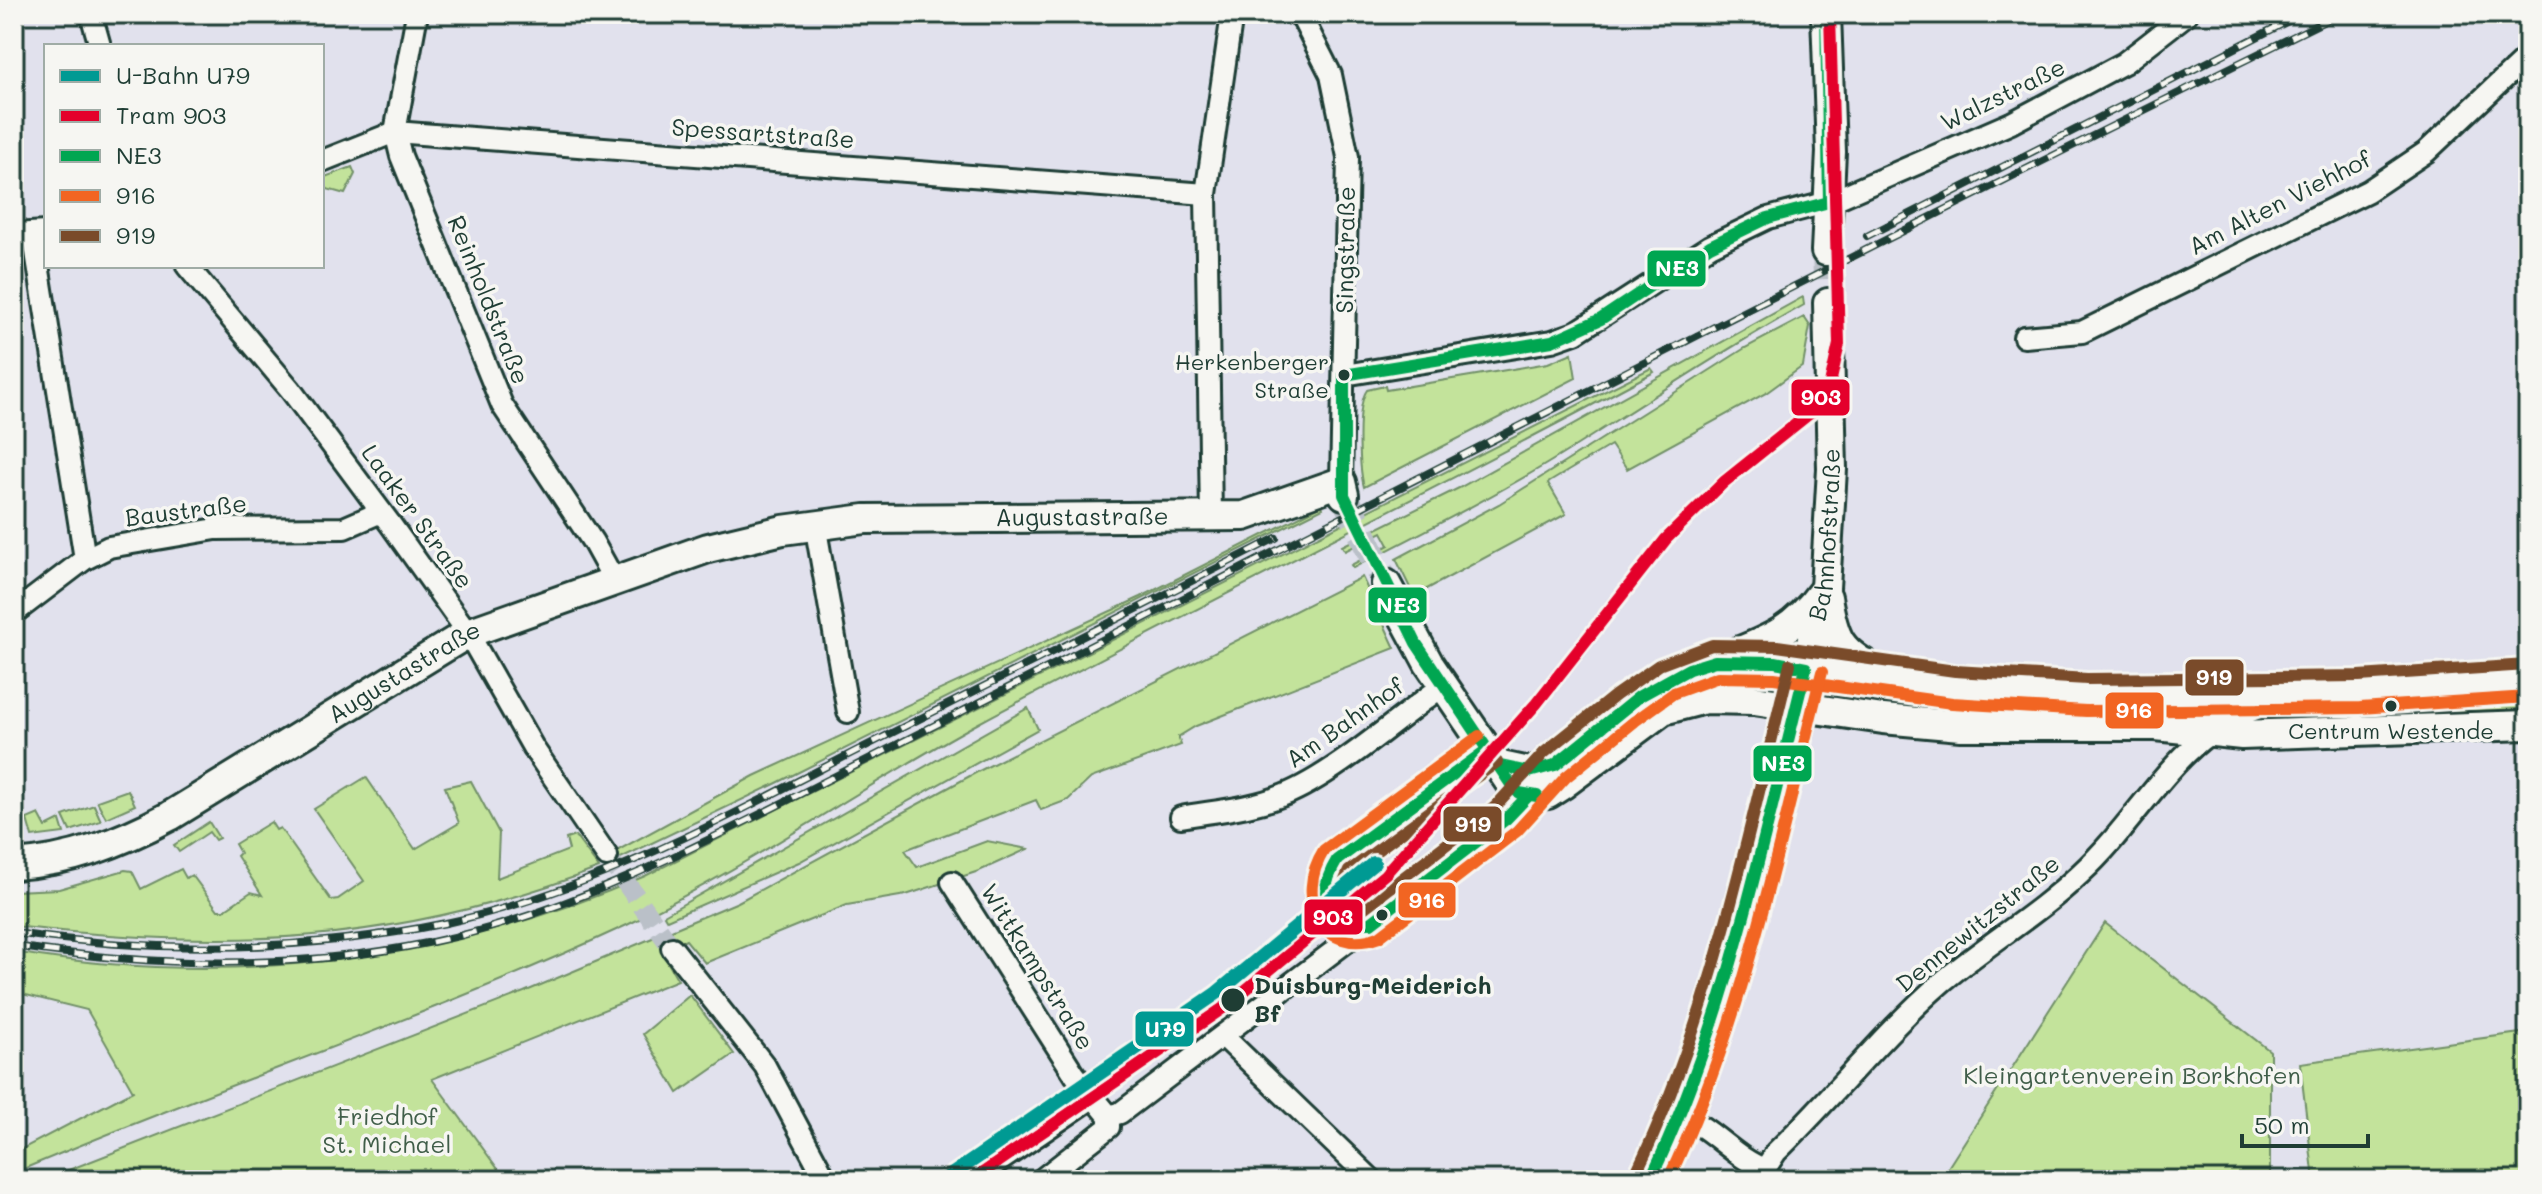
<svg xmlns="http://www.w3.org/2000/svg" width="2542" height="1194" font-family="Mali,sans-serif">
  <style>
    .green { fill: #c3e39b; stroke: #719068; stroke-width: 2 }
    .lines { fill: none; stroke-linecap: round; stroke-linejoin: round }
    .minor-tunnel { stroke: #bac0c8; stroke-width: 20; stroke-dasharray: 20 10; stroke-linecap: butt }
    .secondary-tunnel { stroke: #bac0c8; stroke-width: 28; stroke-dasharray: 28 14; stroke-linecap: butt }
    .minor-casing { stroke: #1f3d34; stroke-width: 26 }
    .secondary-casing { stroke: #1f3d34; stroke-width: 34 }
    .minor { stroke: #f6f6f2; stroke-width: 20 }
    .secondary { stroke: #f6f6f2; stroke-width: 28 }
    .rail-casing { stroke: #1f3d34; stroke-width: 8 }
    .rail { stroke: #f6f6f2; stroke-width: 5; stroke-dasharray: 15; stroke-linecap: butt }
    .bus-1-casing { stroke: #f6f6f2; stroke-width: 18 }
    .bus-2-casing { stroke: #f6f6f2; stroke-width: 18 }
    .bus-3-casing { stroke: #f6f6f2; stroke-width: 18 }
    .bus-1 { stroke: #00a651; stroke-width: 12 }
    .bus-2 { stroke: #f26522; stroke-width: 12 }
    .bus-3 { stroke: #7a4b2a; stroke-width: 12 }
    .tram-1-casing { stroke: #f6f6f2; stroke-width: 18 }
    .tram-1 { stroke: #e4002b; stroke-width: 12 }
    .metro-1-casing { stroke: #f6f6f2; stroke-width: 20 }
    .metro-1 { stroke: #009a93; stroke-width: 14 }
    .bus-dot { fill: #1f3d34; stroke: #f6f6f2; stroke-width: 3 }
    .labels { text-anchor: middle; stroke-width: 7; stroke-linejoin: round; paint-order: stroke }
    .bus-label { font-size: 22px; fill: #1f3d34; stroke: #f6f6f2; text-anchor: end }
    .street-label { font-size: 24px; fill: #1f3d34; stroke: #f6f6f2 }
    .stop-label { font-size: 24px; font-weight: bold; fill: #1f3d34; stroke: #f6f6f2; text-anchor: start }
    .park-label { font-size: 24px; fill: #405e49; stroke: #f6f6f2 }
    .line-badge { stroke: #f6f6f2; stroke-width: 3 }
    .badge-label { font-size: 22px; text-anchor: middle; font-weight: bold; fill: #fff }
  </style>
  <rect width="100%" height="100%" fill="#e1e1ed"/>
  <filter id="ink" filterUnits="userSpaceOnUse"><feTurbulence type="fractalNoise" baseFrequency=".0125" numOctaves="2"/><feDisplacementMap in="SourceGraphic" scale="16" xChannelSelector="R" yChannelSelector="G"/><feConvolveMatrix kernelMatrix="1 2 1 2 8 2 1 2 1" color-interpolation-filters="sRGB"/></filter>
  <g filter="url(#ink)">
    <g class="green">
      <path d="M352,167l3,7 -10,20 -18,-5 -5,-11z"/>
      <path d="M1803,297l1,8c-80,45 -156,95 -233,144 -70,44 -144,81 -218,119l-2,-3 38,-20 -7,-13 -37,19 -3,-5 117,-58z"/>
      <path d="M1804,317l6,9 -7,40 -37,27 -139,76 -16,-24 -63,38 18,31 -152,82 -18,-37 103,-55 246,-156z"/>
      <path d="M1572,353l4,25 -212,109c-5,-20 -8,-82 3,-97l18,-4 1,4 162,-27z"/>
      <path d="M1651,368l3,4c-224,121 -453,232 -677,352 -118,64 -228,143 -350,201 -200,93 -410,161 -613,248v-20l119,-62 -46,-81 -73,-18v-40c214,36 433,11 631,-76z"/>
      <path d="M1322,505l1,3 -546,275 -173,83 -4,-6 154,-84 387,-179z"/>
      <path d="M1362,577l33,71 -199,78 -18,11 3,8 -90,33 -23,22 -27,10 -5,-10 -131,50 12,17 70,-26 41,8 -49,22 -73,24 -59,10 -142,58 -19,-23 -25,11 17,29 -246,99 74,101h-463l481,-188 214,-90 241,-131z"/>
      <path d="M1768,669l-4,17 -46,-1 -44,6 18,-18z"/>
      <path d="M1834,684l316,17v16l-135,1 -184,-15z"/>
      <path d="M2528,692v22l-258,6 6,-11 231,-13z"/>
      <path d="M2166,700l72,4 -31,17 -41,-3z"/>
      <path d="M1028,708l10,21 -239,133 -132,58 -3,-5z"/>
      <path d="M366,777l49,72 44,-26 -14,-36 26,-6 28,52 -2,45 72,-28 -3,-11 9,-3 24,32c-203,77 -371,83 -585,58v-35l45,-2 66,-19 7,1 9,18 40,-20 5,9 6,-3 26,35h6l27,-18 11,3 -25,-39 3,-3 -5,-9 36,-22 5,8 4,-2 51,72 7,-1 26,-18 -50,-72z"/>
      <path d="M128,790l7,15 -29,13 -9,-17z"/>
      <path d="M94,805l7,16 -31,10 -7,-15z"/>
      <path d="M39,814l7,13 14,-7 4,13 -32,4 -5,-18z"/>
      <path d="M209,822l10,16 -4,2 -6,-8 -30,20 -5,-7z"/>
      <path d="M2105,923l165,128v129h-330z"/>
      <path d="M690,995l44,59 -56,39 -35,-59z"/>
      <path d="M2528,1032v148h-214l-14,-117z"/>
    </g>
    <g class="lines">
      <path class="minor-tunnel" d="M607,856l65,92"/>
      <g class="secondary-tunnel">
        <path d="M1826,251l2,52"/>
        <path d="M1344,495l42,89"/>
      </g>
      <g class="minor-casing">
        <g id="minor">
          <path d="M91,14l9,32"/>
          <path d="M417,14l-22,118 6,24 101,249 91,137 21,38"/>
          <path d="M1300,14l31,61 17,82 -7,325"/>
          <path d="M322,161l73,-29 811,62"/>
          <path d="M33,233l52,326"/>
          <path d="M14,234l32,-2"/>
          <path d="M187,266l103,123 101,136 77,108 66,116 73,107"/>
          <path d="M2024,337l58,-5 286,-141 58,-39 102,-96"/>
          <path d="M1344,375l208,-34 23,-8 135,-87 58,-28 61,-16 182,-79 113,-60 63,-49"/>
          <path d="M1211,517l-5,-323 26,-180"/>
          <path d="M815,524l33,188"/>
          <path d="M14,613l71,-54 24,-12 107,-18 128,-1 37,-16"/>
          <path d="M1181,817c34,-6 71,-9 103,-22 50,-20 114,-77 159,-109"/>
          <path d="M952,882l123,193 34,41"/>
          <path d="M672,948l93,118 61,114"/>
          <path d="M1224,1037l148,143"/>
          <path d="M1109,1116l11,-3 332,-251 54,-43 30,-32"/>
          <path d="M1681,1116c32,12 53,42 84,53"/>
          <path d="M982,1180v-7l110,-75"/>
          <path d="M1041,1180l68,-53v-11"/>
          <path d="M1765,1180v-11l11,-17c57,-55 106,-118 166,-170 45,-38 96,-68 139,-109 69,-63 103,-156 204,-171"/>
        </g>
      </g>
      <g class="secondary-casing">
        <g id="secondary">
          <path d="M1826,251l5,-99 -5,-138"/>
          <path d="M1386,584l43,80 83,122 16,10 20,-2 14,-9 101,-75 42,-11 49,1 129,19 78,7h195l86,9 286,-10"/>
          <path d="M1827,597c7,43 12,54 52,75"/>
          <path d="M1730,655c42,-16 65,-26 92,-63"/>
          <path d="M1501,766l28,6 26,-7 98,-78 62,-26 60,1 178,25 134,8 273,-3 168,-11"/>
          <path id="s1" d="M14,865c58,-4 105,-22 156,-49l298,-183 240,-85 75,-18 82,-11 379,-3 97,-34 3,13"/>
          <path id="s2" d="M1650,1180l31,-64 39,-110 105,-418 7,-119 -4,-166"/>
        </g>
      </g>
      <use href="#minor" class="minor"/>
      <use href="#secondary" class="secondary"/>
      <g class="rail-casing">
        <g id="rail">
          <path d="M1867,236l435,-222"/>
          <path d="M14,933c143,20 291,19 432,-10 144,-31 276,-103 406,-170 141,-71 283,-143 424,-215"/>
          <path d="M14,946c146,22 300,25 445,-10 121,-30 230,-86 341,-142 114,-58 228,-116 341,-174 399,-204 796,-409 1198,-606"/>
        </g>
      </g>
      <use href="#rail" class="rail"/>
      <g class="bus-1-casing">
        <g id="bus-1">
          <path d="M1344,375v120l72,148 96,143 7,7 18,3"/>
          <path d="M1344,375l208,-34 49,-22 109,-73 58,-28 61,-16 -3,-188"/>
          <path d="M1488,749l-151,111c-22,36 -10,65 34,63l135,-104 22,-23"/>
          <path d="M1501,766l28,6 26,-7 85,-69 49,-27 26,-8 60,1 31,6c-44,173 -78,351 -156,512"/>
        </g>
      </g>
      <g class="bus-2-casing">
        <g id="bus-2">
          <path d="M1479,736l-155,114c-30,47 -3,108 55,87l138,-106 49,-54 69,-56 39,-28 44,-16 56,1 178,25 134,8 274,-3 168,-11"/>
          <path d="M1668,1180c77,-160 110,-337 154,-508"/>
        </g>
      </g>
      <g class="bus-3-casing">
        <g id="bus-3">
          <path d="M1497,762l-148,109 -7,16 4,16 19,4 130,-100 49,-54 72,-58 43,-30 53,-20 65,1 178,25 132,8 272,-3 168,-11"/>
          <path d="M1636,1173c77,-160 111,-337 154,-509"/>
        </g>
      </g>
      <use href="#bus-1" class="bus-1"/>
      <use href="#bus-2" class="bus-2"/>
      <use href="#bus-3" class="bus-3"/>
      <g class="tram-1-casing">
        <path id="tram-1" d="M972,1180l254,-174 159,-132 151,-170 130,-165 58,-57 86,-69 20,-29 9,-40 -9,-330"/>
      </g>
      <use href="#tram-1" class="tram-1"/>
      <g class="metro-1-casing">
        <path id="metro-1" d="M944,1180l273,-187 157,-130"/>
      </g>
      <use href="#metro-1" class="metro-1"/>
    </g>
  </g>
  <g class="bus-dot">
    <circle cx="1344" cy="375" r="7"/>
    <circle cx="2391" cy="706" r="7"/>
    <circle cx="1382" cy="915" r="7"/>
    <circle cx="1233" cy="1000" r="13"/>
  </g>
  <g class="labels">
    <g class="bus-label">
      <text x="1329" y="370">Herkenberger<tspan x="1329" dy="28">Straße</tspan></text>
      <text x="2391" y="739" text-anchor="middle">Centrum Westende</text>
    </g>
    <g class="street-label">
      <text transform="translate(2003 95) rotate(-26)" y="8">Walzstraße</text>
      <text transform="translate(763 134) rotate(4)" y="8">Spessartstraße</text>
      <text transform="translate(2280 203) rotate(-27)" y="8">Am Alten Viehhof</text>
      <text transform="translate(1346 250) rotate(-89)" y="8">Singstraße</text>
      <text transform="translate(488 300) rotate(68)" y="8">Reinholdstraße</text>
      <text transform="translate(186 511) rotate(-7)" y="8">Baustraße</text>
      <text transform="translate(417 517) rotate(54)" y="8">Laaker Straße</text>
      <text dy="8" stroke="none"><textPath href="#s1" startOffset="1146">Augustastraße</textPath></text>
      <text dy="8" stroke="none"><textPath href="#s2" startOffset="672">Bahnhofstraße</textPath></text>
      <text dy="8" stroke="none"><textPath href="#s1" startOffset="440">Augustastraße</textPath></text>
      <text transform="translate(1345 723) rotate(-35)" y="8">Am Bahnhof</text>
      <text transform="translate(1978 924) rotate(-39)" y="8">Dennewitzstraße</text>
      <text transform="translate(1037 967) rotate(58)" y="8">Wittkampstraße</text>
    </g>
    <g class="stop-label">
      <text x="1254" y="994">Duisburg-Meiderich<tspan x="1254" dy="28">Bf</tspan></text>
    </g>
    <g class="park-label">
      <text x="2132" y="1084">Kleingartenverein Borkhofen</text>
      <text x="387" y="1125">Friedhof<tspan x="387" dy="28">St. Michael</tspan></text>
    </g>
  </g>
  <g class="line-badge">
    <rect x="1646" y="249" width="61" height="39" rx="8" fill="#00a651"/>
    <rect x="1790" y="378" width="61" height="39" rx="8" fill="#e4002b"/>
    <rect x="1367" y="586" width="61" height="38" rx="8" fill="#00a651"/>
    <rect x="2184" y="658" width="61" height="39" rx="8" fill="#7a4b2a"/>
    <rect x="2104" y="691" width="61" height="39" rx="8" fill="#f26522"/>
    <rect x="1752" y="744" width="61" height="39" rx="8" fill="#00a651"/>
    <rect x="1442" y="805" width="61" height="38" rx="8" fill="#7a4b2a"/>
    <rect x="1397" y="881" width="60" height="38" rx="8" fill="#f26522"/>
    <rect x="1303" y="898" width="61" height="38" rx="8" fill="#e4002b"/>
    <rect x="1134" y="1010" width="61" height="38" rx="8" fill="#009a93"/>
  </g>
  <g class="badge-label">
    <text x="1677" y="276">NE3</text>
    <text x="1821" y="405">903</text>
    <text x="1398" y="613">NE3</text>
    <text x="2214" y="685">919</text>
    <text x="2134" y="718">916</text>
    <text x="1783" y="771">NE3</text>
    <text x="1473" y="832">919</text>
    <text x="1427" y="908">916</text>
    <text x="1333" y="925">903</text>
    <text x="1165" y="1037">U79</text>
  </g>
  <rect width="2542" height="1194" fill="none" stroke="#f6f6f2" stroke-width="48"/>
  <rect x="24" y="24" width="2494" height="1146" fill="none" stroke="#1f3d34" stroke-width="3" filter="url(#ink)"/>
  <rect x="44" y="44" width="280" height="224" fill="#f6f6f2" stroke="#a0aca6" stroke-width="2"/>
  <rect x="60" y="70" width="40" height="12" fill="#009a93" stroke="#a0aca6" stroke-width="2"/>
  <text x="116" y="84" font-size="24" fill="#1f3d34">U-Bahn U79</text>
  <rect x="60" y="110" width="40" height="12" fill="#e4002b" stroke="#a0aca6" stroke-width="2"/>
  <text x="116" y="124" font-size="24" fill="#1f3d34">Tram 903</text>
  <rect x="60" y="150" width="40" height="12" fill="#00a651" stroke="#a0aca6" stroke-width="2"/>
  <text x="116" y="164" font-size="24" fill="#1f3d34">NE3</text>
  <rect x="60" y="190" width="40" height="12" fill="#f26522" stroke="#a0aca6" stroke-width="2"/>
  <text x="116" y="204" font-size="24" fill="#1f3d34">916</text>
  <rect x="60" y="230" width="40" height="12" fill="#7a4b2a" stroke="#a0aca6" stroke-width="2"/>
  <text x="116" y="244" font-size="24" fill="#1f3d34">919</text>
  <path d="M2242 1134v12h126v-12" fill="none" stroke="#1f3d34" stroke-width="4"/>
  <text x="2254" y="1134" font-size="24" fill="#1f3d34" stroke="#f6f6f2" stroke-width="6" paint-order="stroke">50 m</text>
</svg>
